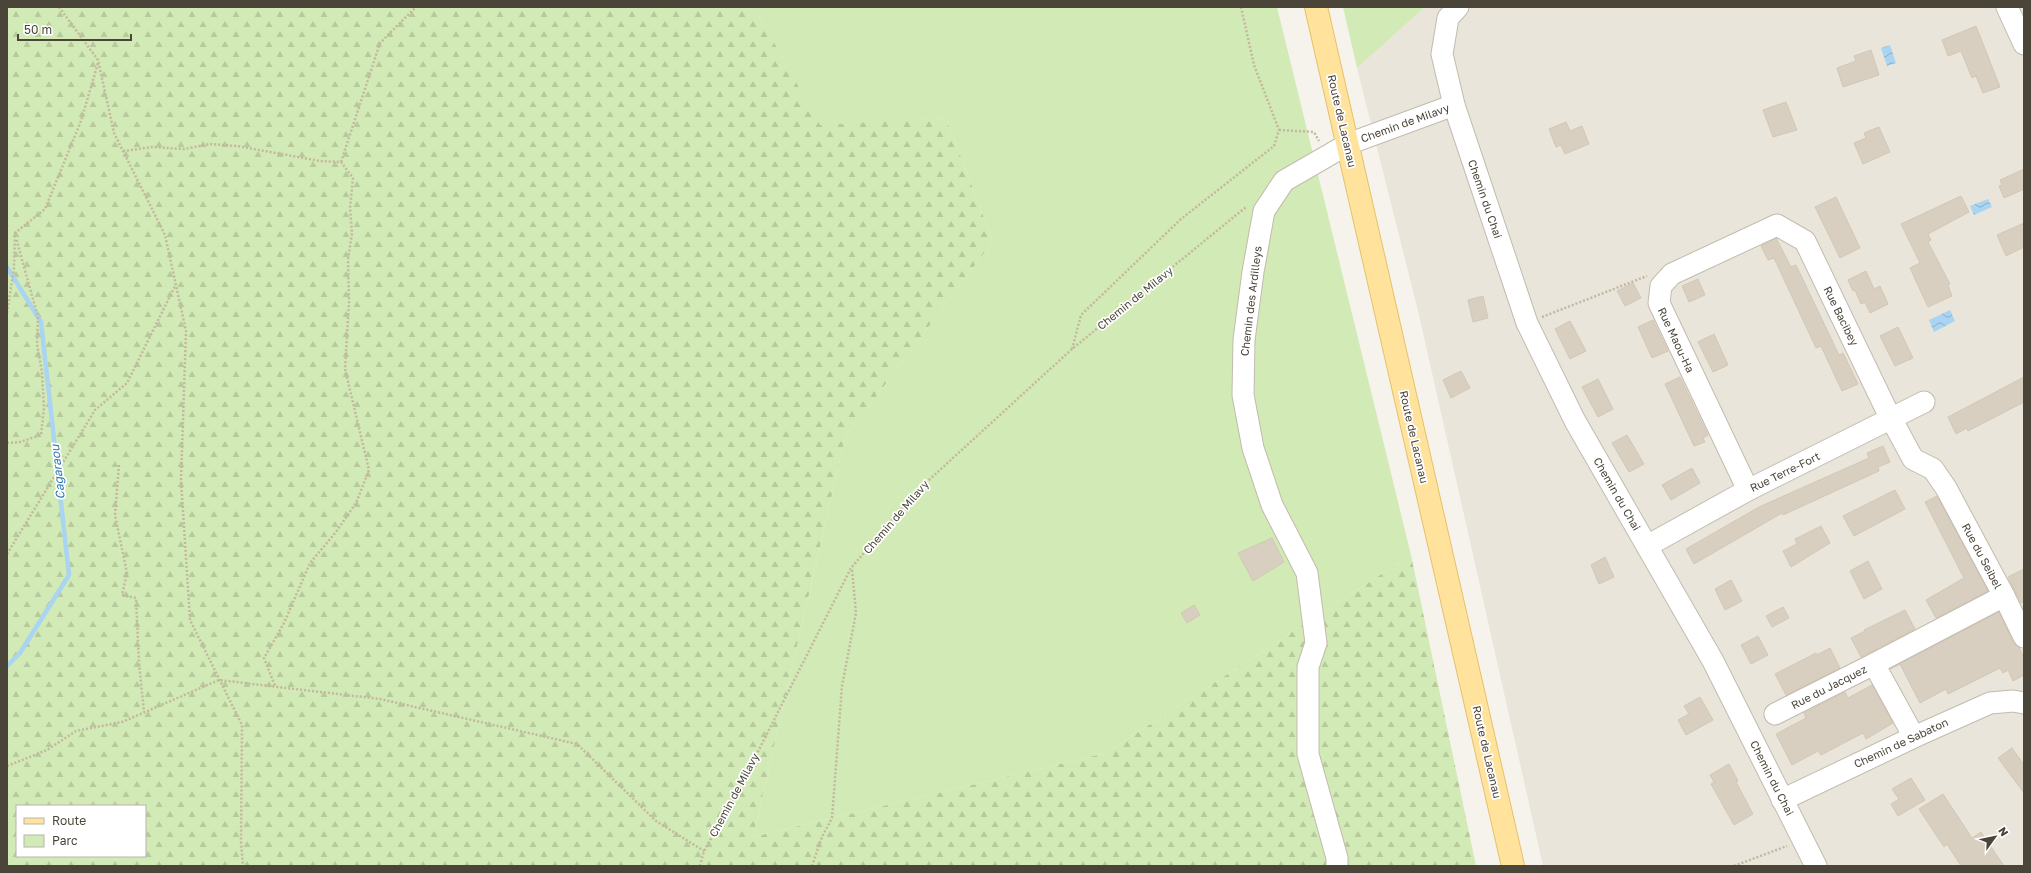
<svg xmlns="http://www.w3.org/2000/svg" width="2031" height="873" font-family="'Golos Text',sans-serif">
  <style>
    .residential { fill: #eae5da }
    .green { fill: #d2eab5 }
    .forest { fill: url(#forest-firs); fill-rule: evenodd }
    .water { fill: url(#water-waves) }
    .lines { fill: none; stroke-linecap: round; stroke-linejoin: round }
    .stream { stroke: #a9d4f2; stroke-width: 4.5 }
    .building { fill: #d8cfc1; stroke: #d3c7b4 }
    .minor-casing { stroke: #c2bbae; stroke-width: 23 }
    .major-casing { stroke: #e6c16a; stroke-width: 24 }
    .path { stroke: #c4b79f; stroke-width: 2.5; stroke-dasharray: 2 2; stroke-linecap: butt }
    .minor { stroke: #fff; stroke-width: 21 }
    .major { stroke: #ffe39c; stroke-width: 22 }
    .labels { text-anchor: middle; stroke-width: 3.5; stroke-linejoin: round; paint-order: stroke }
    .street-label { font-size: 11px; fill: #4b4439; stroke: #fff }
    .water-label { font-size: 12px; font-style: italic; fill: #2e7ab2; stroke: #fff }
  </style>
  <defs>
    <pattern id="forest-firs" width="22" height="20" patternUnits="userSpaceOnUse"><rect width="22" height="20" fill="#d2eab5"/><path d="M5 1l3.5 6h-7zM16 11l3.5 6h-7z" fill="#b6ca9c"/></pattern>
    <pattern id="water-waves" width="16" height="10" patternUnits="userSpaceOnUse"><rect width="16" height="10" fill="#a9d4f2"/><path d="M0 5q4-4 8 0t8 0" fill="none" stroke="#8caec5"/></pattern>
  </defs>
  <rect width="100%" height="100%" fill="#f6f3ec"/>
  <path class="residential" d="M1425,7h599v859h-481l-124,-551 -62,-247z"/>
  <g class="green">
    <path d="M754,7h523l134,548 -305,198 -353,84 92,-399 148,-197 -47,-123 -126,8z"/>
    <path d="M1343,7h82l-68,61z"/>
  </g>
  <path class="forest" d="M7,7h747l66,118 126,-7 47,123 -148,197 -92,399 353,-84 305,-198 65,311h-1469zM17,806h128v50h-128z"/>
  <g class="water">
    <path d="M1890,45l6,18 -9,3 -6,-18z"/>
    <path d="M1988,199l4,8 -18,8 -4,-9z"/>
    <path d="M1950,310l5,11 -21,11 -5,-12z"/>
  </g>
  <g class="lines">
    <path class="stream" d="M7,267l34,55 28,253 -49,78 -13,13"/>
  </g>
  <g class="building">
    <path d="M1976,26l24,61 -17,6 -7,-17 -4,2 -11,-27 -13,5 -6,-16z"/>
    <path d="M1871,50l8,25 -36,12 -6,-19 19,-7 -2,-5z"/>
    <path d="M1786,102l11,28 -24,7 -10,-27z"/>
    <path d="M1566,122l4,9 12,-5 7,18 -24,10 -4,-9 -5,2 -7,-18z"/>
    <path d="M1879,127l11,25 -27,12 -9,-21 12,-5 -2,-5z"/>
    <path d="M2024,169v20l-20,9 -5,-12 3,-1 -2,-5z"/>
    <path d="M1961,196l8,16 -41,22 3,6 -3,2 22,42 -2,1 4,11 -24,11 -18,-39 10,-5 -19,-39z"/>
    <path d="M1836,197l24,51 -20,10 -25,-51z"/>
    <path d="M2024,223v24l-18,9 -9,-21z"/>
    <path d="M1776,238l15,29 5,-2 43,90 4,-2 15,31 -16,7 -21,-45 -5,2 -42,-90 -6,2 -7,-14z"/>
    <path d="M1866,271l8,18 6,-3 8,18 -18,9 -5,-11 -4,2 -6,-14 -2,1 -5,-11z"/>
    <path d="M1698,279l7,16 -16,7 -7,-16z"/>
    <path d="M1633,283l8,15 -16,8 -8,-15z"/>
    <path d="M1483,296l5,22 -15,4 -5,-22z"/>
    <path d="M1653,320l15,31 -16,7 -14,-31z"/>
    <path d="M1570,321l16,30 -16,8 -15,-30z"/>
    <path d="M1898,327l15,31 -18,8 -15,-30z"/>
    <path d="M1714,334l14,31 -15,7 -15,-30z"/>
    <path d="M1461,371l9,17 -19,10 -8,-18z"/>
    <path d="M1680,377l28,58 -5,3 2,4 -11,4 -29,-62z"/>
    <path d="M2024,377v25l-56,29 -1,-3 -11,6 -8,-17z"/>
    <path d="M1598,379l15,30 -15,8 -16,-30z"/>
    <path d="M1627,435l17,29 -15,8 -17,-29z"/>
    <path d="M1883,446l7,16 -12,5 1,4 -96,44 -1,-2 -88,51 -8,-15 73,-42 110,-49 -2,-5z"/>
    <path d="M1692,468l8,15 -29,17 -9,-15z"/>
    <path d="M1895,490l10,19 -51,27 -11,-20z"/>
    <path d="M1937,496l51,95 -52,27 -10,-18 38,-22 -39,-76z"/>
    <path d="M1821,526l9,17 -39,24 -8,-16 14,-7 -2,-5z"/>
    <path d="M1272,538l12,24 -31,19 -15,-28z"/>
    <path d="M1605,557l9,20 -15,7 -8,-19z"/>
    <path d="M1868,561l14,28 -18,10 -14,-28z"/>
    <path d="M2024,569v32l-3,2 -13,-26z"/>
    <path d="M1731,580l11,21 -17,9 -10,-21z"/>
    <path d="M1194,605l6,10 -13,8 -6,-10z"/>
    <path d="M1783,607l6,11 -17,9 -6,-11z"/>
    <path d="M1905,610l10,19 -54,28 -10,-19 14,-7 -1,-1z"/>
    <path d="M1999,612l14,30 6,5 5,11v17l-11,6 -5,-11 -5,3 -3,-5 -52,26 -2,-5 -26,14 -20,-39 -10,5z"/>
    <path d="M1758,636l10,19 -17,9 -10,-19z"/>
    <path d="M1830,648l10,20 -54,27 -11,-21 41,-21 1,2z"/>
    <path d="M1872,685l21,38 -27,16 -3,-6 -42,22 -3,-4 -26,14 -16,-31 30,-16 -2,-5 41,-21 3,6z"/>
    <path d="M1700,697l13,23 -27,15 -8,-15 11,-6 -5,-8z"/>
    <path d="M2012,748l12,17v28l-26,-35z"/>
    <path d="M1729,764l9,17 -2,1 17,32 -19,11 -23,-41 3,-2 -4,-7z"/>
    <path d="M1911,778l14,22 -27,16 -7,-12 8,-5 -7,-10z"/>
    <path d="M1943,794l29,44 9,-6 23,34h-43l-14,-22 -3,3 -25,-38z"/>
  </g>
  <g class="lines">
    <g class="minor-casing">
      <g id="minor">
        <path d="M1458,7l-10,11 -6,36 12,51 73,218 48,98 138,240 103,205"/>
        <path d="M2007,7l17,37"/>
        <path d="M1748,490l-89,-187 2,-17 11,-12 105,-49 28,16 81,168 27,50 20,10 13,19 58,108 -130,68"/>
        <path d="M1647,546l101,-56 176,-88"/>
        <path d="M2004,596l20,41"/>
        <path d="M1775,714l99,-50 40,73"/>
        <path d="M1782,800l132,-63 76,-34 23,-2 11,2"/>
        <path d="M1337,866v-8l-29,-104v-87l8,-24 -9,-70 -35,-68 -19,-57 -10,-53 1,-55 9,-68 11,-61 20,-30 64,-37 106,-39"/>
      </g>
    </g>
    <g class="major-casing">
      <path id="major" d="M1316,7l197,859"/>
    </g>
    <g class="path">
      <path d="M59,7l39,53 16,73 51,102 21,96 -5,149 9,140 52,105 -1,117 2,24"/>
      <path d="M1279,130l35,2 5,9"/>
      <path d="M123,151l30,-4 31,2 26,-5 27,2 83,15 21,1 12,16 -3,30 2,25 -4,27 1,42 -4,67 24,101 -13,33 -20,29 -26,31 -26,60 -20,35 11,28"/>
      <path d="M341,162l39,-119 36,-36"/>
      <path d="M7,313l7,-45 1,-35 30,-24 36,-88 17,-58"/>
      <path d="M1542,317l105,-41"/>
      <path d="M1072,349l9,-34 100,-96 93,-73 5,-16 -25,-65 -13,-58"/>
      <path d="M7,443l13,-1 21,-7 3,-27 -2,-36 -5,-28 1,-27 -22,-79"/>
      <path d="M119,465l-4,50 12,58 -5,22 14,3 3,65 5,49"/>
      <path d="M7,554l88,-144 32,-27 49,-99"/>
      <path d="M7,766l40,-16 29,-19 46,-9 97,-42 161,19 197,45 79,77 48,30"/>
      <path d="M700,866l4,-15 36,-64 111,-219 67,-78 154,-141 174,-142"/>
      <path d="M812,866l10,-29 10,-19 10,-132 14,-73 -4,-44"/>
      <path d="M1734,866l53,-20"/>
    </g>
    <use href="#minor" class="minor"/>
    <use href="#major" class="major"/>
  </g>
  <g class="labels">
    <g class="street-label">
      <text transform="translate(1342 121) rotate(77)" y="4">Route de Lacanau</text>
      <text transform="translate(1405 123) rotate(-20)" y="4">Chemin de Milavy</text>
      <text transform="translate(1485 199) rotate(71)" y="4">Chemin du Chai</text>
      <text transform="translate(1135 298) rotate(-39)" y="4">Chemin de Milavy</text>
      <text transform="translate(1251 301) rotate(-83)" y="4">Chemin des Ardilleys</text>
      <text transform="translate(1841 316) rotate(64)" y="4">Rue Bacibey</text>
      <text transform="translate(1676 340) rotate(65)" y="4">Rue Maou-Ha</text>
      <text transform="translate(1414 437) rotate(77)" y="4">Route de Lacanau</text>
      <text transform="translate(1785 472) rotate(-26)" y="4">Rue Terre-Fort</text>
      <text transform="translate(1617 494) rotate(60)" y="4">Chemin du Chai</text>
      <text transform="translate(896 517) rotate(-49)" y="4">Chemin de Milavy</text>
      <text transform="translate(1982 556) rotate(62)" y="4">Rue du Seibel</text>
      <text transform="translate(1829 687) rotate(-27)" y="4">Rue du Jacquez</text>
      <text transform="translate(1901 743) rotate(-25)" y="4">Chemin de Sabaton</text>
      <text transform="translate(1487 752) rotate(77)" y="4">Route de Lacanau</text>
      <text transform="translate(1772 778) rotate(63)" y="4">Chemin du Chai</text>
      <text transform="translate(734 795) rotate(-62)" y="4">Chemin de Milavy</text>
    </g>
    <g class="water-label">
      <text transform="translate(58 472) rotate(-96)" y="4">Cagaraou</text>
    </g>
  </g>
  <rect width="2031" height="873" fill="none" stroke="#4b4439" stroke-width="16"/>
  <rect x="16" y="805" width="130" height="52" fill="#ffffff" stroke="#b7b4b0"/>
  <rect x="24" y="818" width="20" height="6" fill="#ffe39c" stroke="#b7b4b0"/>
  <text x="52" y="825" font-size="12" fill="#4b4439">Route</text>
  <rect x="24" y="835" width="20" height="12" fill="#d2eab5" stroke="#b7b4b0"/>
  <text x="52" y="845" font-size="12" fill="#4b4439">Parc</text>
  <g transform="translate(1995 837) rotate(57)" stroke="#ffffff" stroke-width="3" paint-order="stroke">
  <path d="M0-3L7 15L0 10L-7 15Z" fill="#4b4439"/>
  <text y="-6" font-size="11" font-weight="bold" text-anchor="middle" fill="#4b4439">N</text>
  </g>
  <path d="M18 34v6h113v-6" fill="none" stroke="#4b4439" stroke-width="2"/>
  <text x="24" y="34" font-size="12" fill="#4b4439" stroke="#ffffff" stroke-width="3" paint-order="stroke">50 m</text>
</svg>
